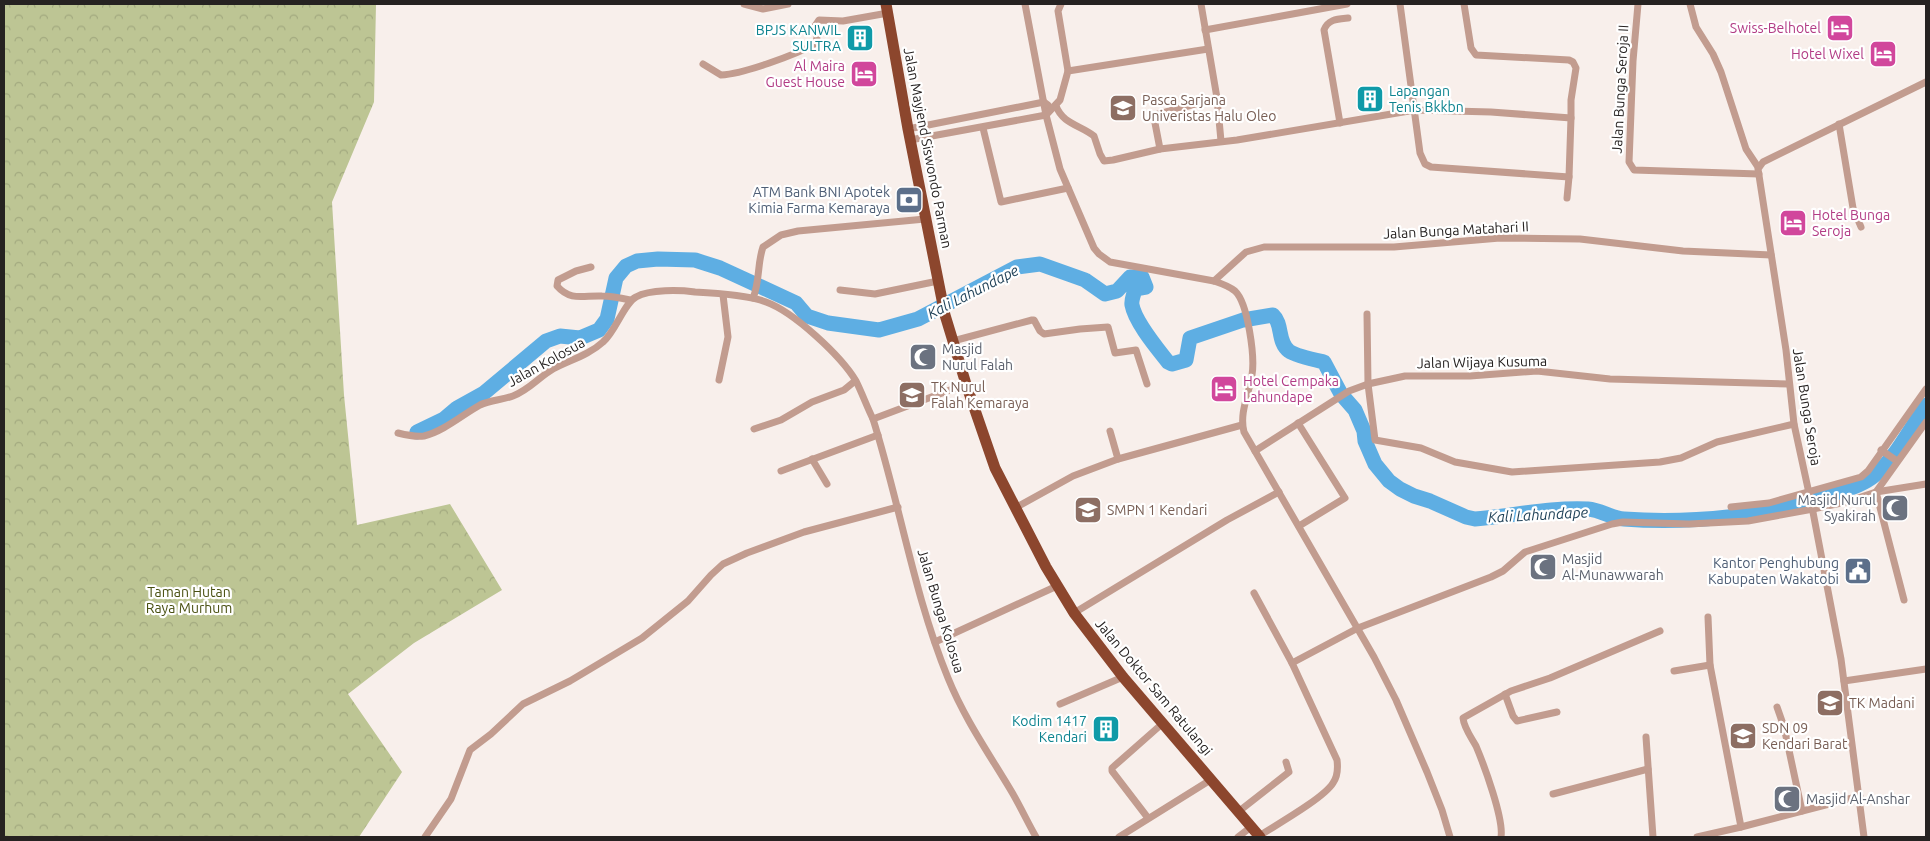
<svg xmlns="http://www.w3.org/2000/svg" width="1930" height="841" font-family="Ubuntu,sans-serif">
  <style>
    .park { fill: url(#park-crowns) }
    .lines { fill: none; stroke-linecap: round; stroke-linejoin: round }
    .river { stroke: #5eaee3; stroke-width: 15 }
    .minor { stroke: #c29c8f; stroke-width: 7 }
    .trunk { stroke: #8c462d; stroke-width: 11 }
    .labels { text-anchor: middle; stroke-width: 4.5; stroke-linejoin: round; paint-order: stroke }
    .hotel-label { font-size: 14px; fill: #b23c85; stroke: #fff; text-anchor: end }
    .culture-label { font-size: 14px; fill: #0d838f; stroke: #fff; text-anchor: end }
    .street-label { font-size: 14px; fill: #262221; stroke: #fff }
    .education-label { font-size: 14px; fill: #785e54; stroke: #fff; text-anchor: start }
    .service-label { font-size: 14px; fill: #4e5e75; stroke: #fff; text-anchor: end }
    .worship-label { font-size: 14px; fill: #5b616d; stroke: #fff; text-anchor: start }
    .park-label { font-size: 14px; fill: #495011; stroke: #fff }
    .water-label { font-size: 15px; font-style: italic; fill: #1d3f56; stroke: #fff }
  </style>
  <defs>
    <pattern id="park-crowns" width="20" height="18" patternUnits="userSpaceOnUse" patternTransform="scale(1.25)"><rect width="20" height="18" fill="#bdc594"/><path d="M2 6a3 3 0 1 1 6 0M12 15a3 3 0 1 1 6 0" fill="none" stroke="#a2a97f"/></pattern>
  </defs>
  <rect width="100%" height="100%" fill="#f8efeb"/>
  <path class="park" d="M4,4h372l-2,98 -42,100 12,193 13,130 93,-21 52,86 -88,53 -66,51 54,78 -43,65h-355z"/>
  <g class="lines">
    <path class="river" d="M417,432l27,-13 13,-11 27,-15 62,-52 14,-5 20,2 19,-8 8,-11 9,-41 10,-12 11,-5 21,-2 37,1 25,8 76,35 11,13 21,7 51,7 39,-11 99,-52 23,-3 45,16 20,14 12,-3 13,-14h12l4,10 -11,2c-1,5 -4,11 -3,16 3,17 25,43 36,57l4,2 14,-4 4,-22 53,-18 30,-5c10,9 4,27 16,36 7,5 26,9 35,11l17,32 14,16 9,21 1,10 10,23 14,17 11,8 14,7 16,5 36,16 9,2c37,-3 76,-12 113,-10 13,1 23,9 36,10 66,5 148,-3 210,-25 14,-5 29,-9 41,-19 21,-18 36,-47 51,-70"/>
    <g class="minor">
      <path d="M744,4l19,5 25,-5"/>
      <path d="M1025,4l21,111 14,54 34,79 5,6 11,8 104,19c6,2 15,5 21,10 13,12 20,66 17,84 -3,19 -13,38 -8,57l130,225 22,43 31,72 15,38 8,27"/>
      <path d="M1061,4l-3,7 10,60"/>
      <path d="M1201,4l16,94 4,43"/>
      <path d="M1464,4l7,44 5,7 93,5 4,2 3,6 -5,32v18"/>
      <path d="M1638,4l-5,57 -4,101 5,8 125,4"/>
      <path d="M1690,4l6,23 17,27 8,18 25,77 12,18"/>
      <path d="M1205,30l142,-26"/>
      <path d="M703,64l18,11c22,-1 74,-20 94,-31l2,-6 -2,-12 4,-6 24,1 45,-8"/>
      <path d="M1056,106c7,18 24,19 38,30l6,18 4,7 9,-1 47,-11 77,-9 178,-30 76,2 80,6 -2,59 -138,-10 -6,-3 -5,-11 -20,-149"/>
      <path d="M1340,123l-16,-93c4,-11 14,-11 24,-12"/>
      <path d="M1839,124l14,84 8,19"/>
      <path d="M983,128l18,74 67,-14"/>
      <path d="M908,129l136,-27 4,3"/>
      <path d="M910,140l136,-25 14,-15 8,-29 140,-22"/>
      <path d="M1160,149l-5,-26v-8l62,-17"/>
      <path d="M1567,198l2,-21"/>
      <path d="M591,267l-15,4 -18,9 -1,6c14,16 27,9 45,10 10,0 19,2 28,4"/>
      <path d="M1214,281l32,-29 18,-5h130l106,-9 80,1 103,12 88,4"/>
      <path d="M840,290l35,4 63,-13"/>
      <path d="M753,298c7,-16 4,-34 10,-51l18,-12 17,-4 127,-12"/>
      <path d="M1367,314l1,70 7,56 46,8 34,14 57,10 148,-10 21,-4 36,-16 77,-18"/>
      <path d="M953,341l79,-21h2l6,11 4,3 36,-5 28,-2 7,26 21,-3 11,34"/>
      <path d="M719,380l9,-43 -5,-42"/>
      <path d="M873,419c27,86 41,176 75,259 17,42 42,77 65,116 8,14 15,29 23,43"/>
      <path d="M1298,423l47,75 -46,28"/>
      <path d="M754,429l27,-9 31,-18 32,-12 11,-9"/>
      <path d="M398,433c8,2 18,4 26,3 20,-5 38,-21 56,-31 10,-5 22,-5 33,-9 16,-6 26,-19 40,-27 17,-9 36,-14 50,-27 13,-11 21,-39 33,-45 14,-8 44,-7 59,-5 20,1 54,3 71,10 28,10 75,54 90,79 6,12 11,26 17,38l93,-35"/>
      <path d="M1881,450l16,11"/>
      <path d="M1255,451l94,-60 19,-7 37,-8h65l67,-5 73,8 179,5"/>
      <path d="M812,459l15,25"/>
      <path d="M1118,459l124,-34"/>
      <path d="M781,471l97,-36"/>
      <path d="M1731,507l38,-4 92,-26 7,-6 58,-82"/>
      <path d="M1015,508l58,-32 45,-17 -8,-28"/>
      <path d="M1254,593l38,70"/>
      <path d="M1904,600l-28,-108 50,-70"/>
      <path d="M1074,613l153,-93 52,-28"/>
      <path d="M935,642l122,-56"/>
      <path d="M1674,671l36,-6"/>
      <path d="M1844,681l82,-12"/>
      <path d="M1505,694l8,22 4,5 40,-9"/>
      <path d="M1060,704l63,-27"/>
      <path d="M1777,707l7,20 18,84"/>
      <path d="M1646,737l7,100"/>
      <path d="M1553,794l95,-25"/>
      <path d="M1238,812l51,-40 -3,-10"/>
      <path d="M1148,818l-36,-47v-3l51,-45"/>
      <path d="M1741,827l119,-31"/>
      <path d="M1259,836c17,-11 65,-38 74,-53 5,-7 5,-15 4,-23l-45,-97 66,-35 133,-51 12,-6 22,-19 87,-28 11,-2 66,2 59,-3 65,-12 33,-7 30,-10 50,-8"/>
      <path d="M425,837l26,-38 19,-49 21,-16 32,-30 47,-23 72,-43 46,-37 23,-26 12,-11 24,-11 57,-21 94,-25"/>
      <path d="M1119,837l93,-58"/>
      <path d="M1238,837l13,-10"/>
      <path d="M1501,837c3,-18 -17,-72 -25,-91 -5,-9 -12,-18 -13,-28l48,-27 39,-13 110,-47"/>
      <path d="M1697,837l44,-10 -31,-162 -2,-48"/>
      <path d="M1864,837l-23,-178 -29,-152 -18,-83 -8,-74 -28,-181 5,-7 163,-80"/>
    </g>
    <path class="trunk" d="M886,4l22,125 37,186 21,69 29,84 51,99 28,46 49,64 137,160"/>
  </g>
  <defs>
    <g id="hotel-square" transform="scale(1.4375)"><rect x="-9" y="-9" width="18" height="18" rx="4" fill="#d1479c" stroke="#fff"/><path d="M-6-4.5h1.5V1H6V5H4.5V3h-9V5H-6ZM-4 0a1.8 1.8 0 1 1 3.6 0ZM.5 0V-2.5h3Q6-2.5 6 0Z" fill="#fff"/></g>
    <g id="building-square" transform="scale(1.4375)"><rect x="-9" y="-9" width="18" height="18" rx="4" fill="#0f9aa8" stroke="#fff"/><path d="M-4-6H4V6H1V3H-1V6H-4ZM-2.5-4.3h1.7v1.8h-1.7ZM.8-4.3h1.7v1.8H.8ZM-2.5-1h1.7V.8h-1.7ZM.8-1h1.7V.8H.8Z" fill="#fff"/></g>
    <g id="university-square" transform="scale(1.4375)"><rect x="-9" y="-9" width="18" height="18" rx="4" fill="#8d6e63" stroke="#fff"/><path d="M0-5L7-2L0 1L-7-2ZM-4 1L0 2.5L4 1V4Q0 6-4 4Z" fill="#fff"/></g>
    <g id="bank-square" transform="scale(1.4375)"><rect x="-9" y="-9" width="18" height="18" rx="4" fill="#5c6f8a" stroke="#fff"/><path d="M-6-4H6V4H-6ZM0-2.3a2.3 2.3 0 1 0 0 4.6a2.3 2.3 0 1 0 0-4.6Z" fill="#fff"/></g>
    <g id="mosque-square" transform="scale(1.4375)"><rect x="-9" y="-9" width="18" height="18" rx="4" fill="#6b7280" stroke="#fff"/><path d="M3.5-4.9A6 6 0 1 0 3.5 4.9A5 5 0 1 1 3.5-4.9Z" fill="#fff"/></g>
    <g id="school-square" transform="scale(1.4375)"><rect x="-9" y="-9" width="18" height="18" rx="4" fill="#8d6e63" stroke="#fff"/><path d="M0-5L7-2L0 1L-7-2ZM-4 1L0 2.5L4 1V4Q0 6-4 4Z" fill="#fff"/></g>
    <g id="civic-square" transform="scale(1.4375)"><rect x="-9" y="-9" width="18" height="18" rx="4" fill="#5c6f8a" stroke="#fff"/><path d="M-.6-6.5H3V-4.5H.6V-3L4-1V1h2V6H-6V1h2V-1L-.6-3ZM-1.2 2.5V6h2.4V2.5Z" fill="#fff"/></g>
  </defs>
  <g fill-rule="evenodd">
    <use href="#hotel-square" x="1840" y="28"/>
    <use href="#building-square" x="860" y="38"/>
    <use href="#hotel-square" x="1883" y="54"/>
    <use href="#hotel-square" x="864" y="74"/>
    <use href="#building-square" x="1370" y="99"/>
    <use href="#university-square" x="1123" y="108"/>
    <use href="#bank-square" x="909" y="200"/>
    <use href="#hotel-square" x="1793" y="223"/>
    <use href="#mosque-square" x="923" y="357"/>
    <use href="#hotel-square" x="1224" y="389"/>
    <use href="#school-square" x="912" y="395"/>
    <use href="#mosque-square" x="1895" y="508"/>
    <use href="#school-square" x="1088" y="510"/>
    <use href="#mosque-square" x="1543" y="567"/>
    <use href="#civic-square" x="1858" y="571"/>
    <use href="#school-square" x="1830" y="703"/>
    <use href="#building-square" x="1106" y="729"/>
    <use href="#school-square" x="1743" y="736"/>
    <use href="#mosque-square" x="1787" y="799"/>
  </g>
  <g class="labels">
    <g class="hotel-label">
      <text x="1821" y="33">Swiss-Belhotel</text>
      <text x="1864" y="59">Hotel Wixel</text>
      <text x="845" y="71">Al Maira<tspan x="845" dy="16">Guest House</tspan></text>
      <text x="1812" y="220" text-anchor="start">Hotel Bunga<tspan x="1812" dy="16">Seroja</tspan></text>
      <text x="1243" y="386" text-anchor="start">Hotel Cempaka<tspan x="1243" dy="16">Lahundape</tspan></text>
    </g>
    <g class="culture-label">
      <text x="841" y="35">BPJS KANWIL<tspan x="841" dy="16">SULTRA</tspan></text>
      <text x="1389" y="96" text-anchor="start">Lapangan<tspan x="1389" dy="16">Tenis Bkkbn</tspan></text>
      <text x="1087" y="726">Kodim 1417<tspan x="1087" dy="16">Kendari</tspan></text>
    </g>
    <g class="street-label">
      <text transform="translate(1620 89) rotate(-87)" y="5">Jalan Bunga Seroja II</text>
      <text transform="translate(928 148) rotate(79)" y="5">Jalan Mayjend Siswondo Parman</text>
      <text transform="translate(1456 230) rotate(-3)" y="5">Jalan Bunga Matahari II</text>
      <text transform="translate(546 362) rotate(-29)" y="5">Jalan Kolosua</text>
      <text transform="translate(1482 362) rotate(-1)" y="5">Jalan Wijaya Kusuma</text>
      <text transform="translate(1807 407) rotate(81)" y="5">Jalan Bunga Seroja</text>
      <text transform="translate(941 611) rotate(73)" y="5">Jalan Bunga Kolosua</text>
      <text transform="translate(1154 687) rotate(50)" y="5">Jalan Doktor Sam Ratulangi</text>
    </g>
    <g class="education-label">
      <text x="1142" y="105">Pasca Sarjana<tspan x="1142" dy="16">Univeristas Halu Oleo</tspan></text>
      <text x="931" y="392">TK Nurul<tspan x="931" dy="16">Falah Kemaraya</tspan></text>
      <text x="1107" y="515">SMPN 1 Kendari</text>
      <text x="1849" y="708">TK Madani</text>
      <text x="1762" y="733">SDN 09<tspan x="1762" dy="16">Kendari Barat</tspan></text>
    </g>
    <g class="service-label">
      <text x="890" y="197">ATM Bank BNI Apotek<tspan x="890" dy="16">Kimia Farma Kemaraya</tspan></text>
      <text x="1839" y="568">Kantor Penghubung<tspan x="1839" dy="16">Kabupaten Wakatobi</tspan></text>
    </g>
    <g class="worship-label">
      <text x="942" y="354">Masjid<tspan x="942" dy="16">Nurul Falah</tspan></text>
      <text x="1876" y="505" text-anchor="end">Masjid Nurul<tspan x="1876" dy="16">Syakirah</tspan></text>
      <text x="1562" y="564">Masjid<tspan x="1562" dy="16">Al-Munawwarah</tspan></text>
      <text x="1806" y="804">Masjid Al-Anshar</text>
    </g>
    <g class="park-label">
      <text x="189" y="597">Taman Hutan<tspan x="189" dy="16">Raya Murhum</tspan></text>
    </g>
    <g class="water-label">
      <text transform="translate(973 292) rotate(-27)" y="5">Kali Lahundape</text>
      <text transform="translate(1538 515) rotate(-3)" y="5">Kali Lahundape</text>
    </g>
  </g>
  <rect width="1930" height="841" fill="none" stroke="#262221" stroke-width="10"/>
</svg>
